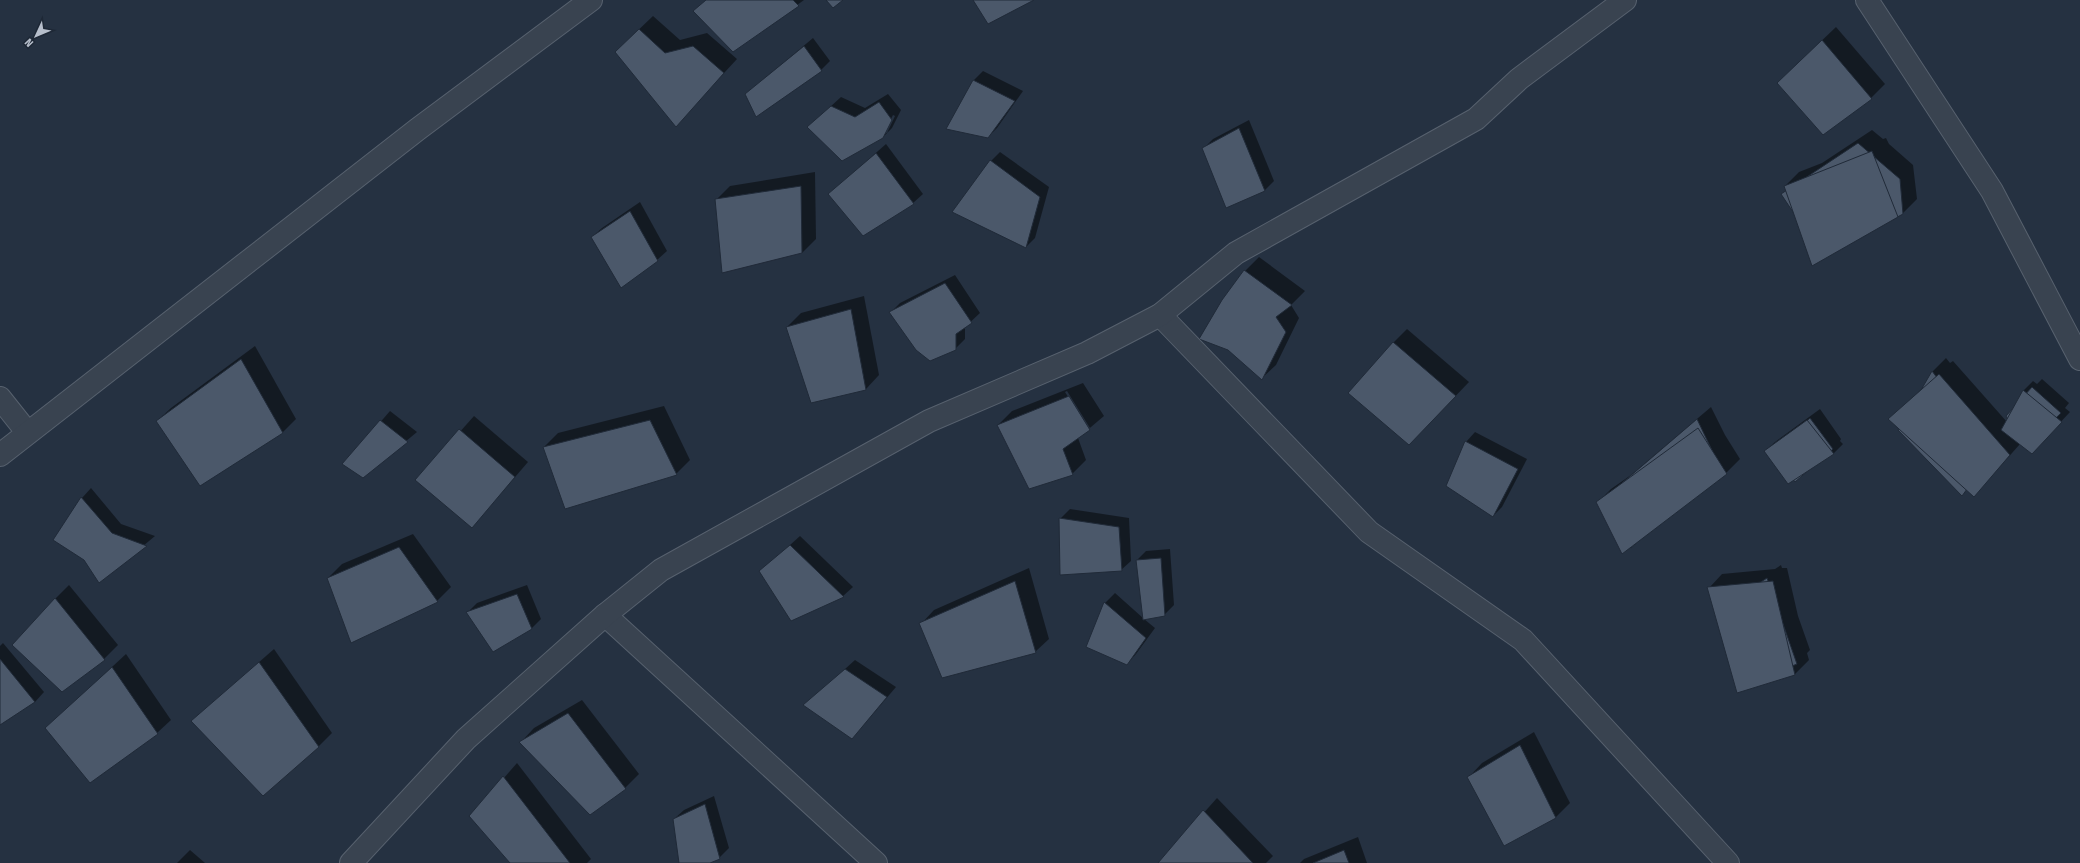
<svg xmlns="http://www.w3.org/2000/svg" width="2080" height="863" font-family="'Fira Sans Condensed',sans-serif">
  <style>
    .shadow { fill: #0007; fill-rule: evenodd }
    .building { fill: #4b586a; stroke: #202a38 }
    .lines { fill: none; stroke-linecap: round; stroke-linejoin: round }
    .minor-casing { stroke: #57616e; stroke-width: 24 }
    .tertiary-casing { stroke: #57616e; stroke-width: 24 }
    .minor { stroke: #394350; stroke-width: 22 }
    .tertiary { stroke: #394350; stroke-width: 22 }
  </style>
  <rect width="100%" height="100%" fill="#253141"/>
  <g class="shadow">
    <path d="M706,0h98l-70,51 -39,-40z"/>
    <path d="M653,16l27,24 27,-7 30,26 -61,66 -46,-87z"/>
    <path d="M1836,27l49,57 -14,14 -48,36 -31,-65z"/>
    <path d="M813,38l17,23 -9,9 -75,24z"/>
    <path d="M983,71l40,20 -26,37 -9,9 -14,-57z"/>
    <path d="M888,94l13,16 -9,18 -10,10 -64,-20 23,-21 24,11zM893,115l2,1 -8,17h-3z"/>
    <path d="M1249,120l25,61 -9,9 -38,16 -23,-58 9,-9z"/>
    <path d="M1872,130l11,9 3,-1 3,6 24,21 4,34 -14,14h-108l-13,-19 5,-4 -2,-4 14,-14 23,-9z"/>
    <path d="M886,144l37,50 -10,9 -84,-9z"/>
    <path d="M1000,152l49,35 -14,51 -9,9 -35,-86z"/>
    <path d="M815,172l1,67 -14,14 -86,-53 14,-14z"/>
    <path d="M640,202l27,49 -10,9 -65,-23 10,-9z"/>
    <path d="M1259,257l46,34 -14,14 8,13 -23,47 -14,13 -17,-107z"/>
    <path d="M955,275l25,38 -15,14v12l-10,10 -65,-36 10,-10z"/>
    <path d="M864,296l15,79 -13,14 -79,-62 14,-14z"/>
    <path d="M1407,329l62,53 -46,48 -30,-87z"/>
    <path d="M255,346l41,73 -14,14 -125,-12 14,-13z"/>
    <path d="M1946,358l4,5 3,-2 54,61 17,-32 9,-9 4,3 5,-5 27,24 -4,5 5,4 -29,31 -21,1 -46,52 -7,-7 -5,5 -73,-75 35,-32 9,-16z"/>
    <path d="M1083,383l21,33 -26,22 8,22 -14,14 -74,-49 14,-14zM1067,391l23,37h-2l-23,-36z"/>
    <path d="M664,406l26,54 -14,14 -132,-27 14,-14z"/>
    <path d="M1711,407l14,28 15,24 -14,14 -129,30 14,-14 20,-14z"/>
    <path d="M1820,409l21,30 -1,2 3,3 -10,10 -39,25 -29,-28 10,-9z"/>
    <path d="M390,411l27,21 -54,45 -19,-13z"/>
    <path d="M474,416l54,46 -56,65 -55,-47z"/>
    <path d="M1475,432l52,27 -25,48 -9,9 -27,-74z"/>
    <path d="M91,488l30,36 34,12 -55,46 -15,-23 -30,-20 27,-41z"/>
    <path d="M1070,509l59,9 2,43 -10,9 -61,-51z"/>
    <path d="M413,534l38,53 -14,14 -109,-23 14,-14z"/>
    <path d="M800,536l53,51 -10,9 -51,23 -32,-47z"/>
    <path d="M1170,549l4,56 -10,10 -20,4 11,9 -19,26 -9,10 -39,-18 17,-43 10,-10 28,25 -6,-58 9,-9z"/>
    <path d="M1781,565l1,3h5l11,48 12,34 -3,3 2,7 -14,14 -57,18 -29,-104 13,-14 53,-5z"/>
    <path d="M1029,568l20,71 -14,13 -114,-28 13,-14z"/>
    <path d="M69,585l49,60 -14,14 -42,32 -7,-92z"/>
    <path d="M527,585l14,34 -9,9 -64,-16 9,-9z"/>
    <path d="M3,643l41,49 -9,10 -35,22v-78z"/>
    <path d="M274,649l58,84 -14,14 -126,-26z"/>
    <path d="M126,654l45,66 -14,13 -111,-5z"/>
    <path d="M855,660l41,27 -35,41 -56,-23z"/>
    <path d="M582,700l57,74 -14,14 -104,-46 13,-14z"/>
    <path d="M1534,732l36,71 -14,14 -52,27 -35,-67 13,-14z"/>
    <path d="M517,763l74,96 -4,4h-75l-41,-47z"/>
    <path d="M714,796l15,52 -10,10 -11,5h-28l-6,-44 10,-9z"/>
    <path d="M1217,798l56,58 -7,7h-107z"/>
    <path d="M1358,837l9,26h-67l4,-4z"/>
    <path d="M190,850l15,13h-28z"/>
  </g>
  <g class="building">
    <path d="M706,0h87l6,6 -66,46 -40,-41z"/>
    <path d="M826,0h17l-10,8z"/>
    <path d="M973,0h61l-46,24z"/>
    <path d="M639,29l26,24 28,-7 31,27 -48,54 -61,-75z"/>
    <path d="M1822,40l50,59 -49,36 -46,-52z"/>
    <path d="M804,46l18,25 -66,46 -11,-23z"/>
    <path d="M973,80l42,21 -27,37 -42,-9z"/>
    <path d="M879,102l13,18 -9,18 -41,23 -35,-34 24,-21 24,11z"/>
    <path d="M1239,128l26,63 -39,17 -24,-60z"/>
    <path d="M1858,143l42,36 3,35 -80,43 -42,-63z"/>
    <path d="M1872,151l26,66 -86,49 -28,-80z"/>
    <path d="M876,153l38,51 -51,32 -35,-42z"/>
    <path d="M990,160l50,37 -14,51 -74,-36z"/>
    <path d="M801,186l1,67 -80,20 -7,-74z"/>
    <path d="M630,211l28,50 -37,27 -30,-51z"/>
    <path d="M1244,270l48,35 -16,12 10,15 -24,48 -34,-30 -29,-11 23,-39z"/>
    <path d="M945,283l27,40 -16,11v16l-26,11 -14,-11 -27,-38z"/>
    <path d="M851,309l15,81 -55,13 -25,-76z"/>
    <path d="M1393,342l63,54 -47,49 -61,-52z"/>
    <path d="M241,359l42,74 -83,53 -44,-65z"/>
    <path d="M1932,371l61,82 -31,43 -64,-66z"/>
    <path d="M1939,374l71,81 -36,42 -86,-78z"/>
    <path d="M2032,387l29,26 -36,35 -19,-32z"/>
    <path d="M2023,390l39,32 -30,32 -31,-24z"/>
    <path d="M1069,396l21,34 -27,19 10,26 -44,14 -32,-64z"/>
    <path d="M1810,418l23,31 -38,33 -24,-30z"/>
    <path d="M1697,419l23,48 -89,81 -30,-47z"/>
    <path d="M380,420l28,22 -45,36 -21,-14z"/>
    <path d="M650,420l27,55 -112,34 -22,-62z"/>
    <path d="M1807,420l27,34 -46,30 -24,-33z"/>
    <path d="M1698,428l29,46 -105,80 -26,-52z"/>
    <path d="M459,429l56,48 -43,51 -57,-48z"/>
    <path d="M1465,441l53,28 -25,48 -47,-31z"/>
    <path d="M81,497l31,36 35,13 -48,37 -15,-23 -31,-20z"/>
    <path d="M1059,518l60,9 3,44 -62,4z"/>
    <path d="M790,545l54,52 -53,24 -32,-50z"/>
    <path d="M399,547l39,55 -87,41 -24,-65z"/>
    <path d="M1161,558l4,58 -22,4 -7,-60z"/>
    <path d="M1767,578l30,86 -55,22 -24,-76z"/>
    <path d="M1015,581l21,72 -94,25 -23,-55z"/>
    <path d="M1773,581l22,94 -58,18 -30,-106z"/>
    <path d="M517,594l15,35 -39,23 -27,-40z"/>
    <path d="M55,598l50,62 -43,32 -50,-47z"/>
    <path d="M1104,602l42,36 -19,27 -41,-18z"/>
    <path d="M0,659l35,43 -35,23z"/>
    <path d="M259,662l60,85 -56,49 -72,-75z"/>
    <path d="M112,667l46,67 -68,49 -45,-55z"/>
    <path d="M845,669l42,28 -35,42 -49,-34z"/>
    <path d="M568,713l58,76 -36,26 -71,-73z"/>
    <path d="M1520,745l36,73 -52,28 -37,-69z"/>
    <path d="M503,776l67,87h-60l-41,-47z"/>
    <path d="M705,804l15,55 -10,4h-31l-6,-44z"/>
    <path d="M1203,810l50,53h-95z"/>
    <path d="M1344,850l5,13h-36z"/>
  </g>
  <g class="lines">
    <g class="minor-casing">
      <g id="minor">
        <path d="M1160,315l209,217 154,108 205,223"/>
        <path d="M0,398l27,34"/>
        <path d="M605,615l271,248"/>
        <path d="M351,863l115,-124 139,-124 56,-45 268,-149 158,-68 73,-38 76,-62 240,-134 43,-40 106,-79"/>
      </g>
    </g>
    <g class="tertiary-casing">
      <g id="tertiary">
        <path d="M1867,0l125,191 88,168"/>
        <path d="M0,455l418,-326 173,-129"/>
      </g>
    </g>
    <use href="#minor" class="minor"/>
    <use href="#tertiary" class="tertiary"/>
  </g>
  <g transform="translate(36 36) rotate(226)" stroke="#1e2836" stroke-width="3" paint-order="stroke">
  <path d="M0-3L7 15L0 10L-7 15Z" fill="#b6becb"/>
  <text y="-6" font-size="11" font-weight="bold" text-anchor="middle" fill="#b6becb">N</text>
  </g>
</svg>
